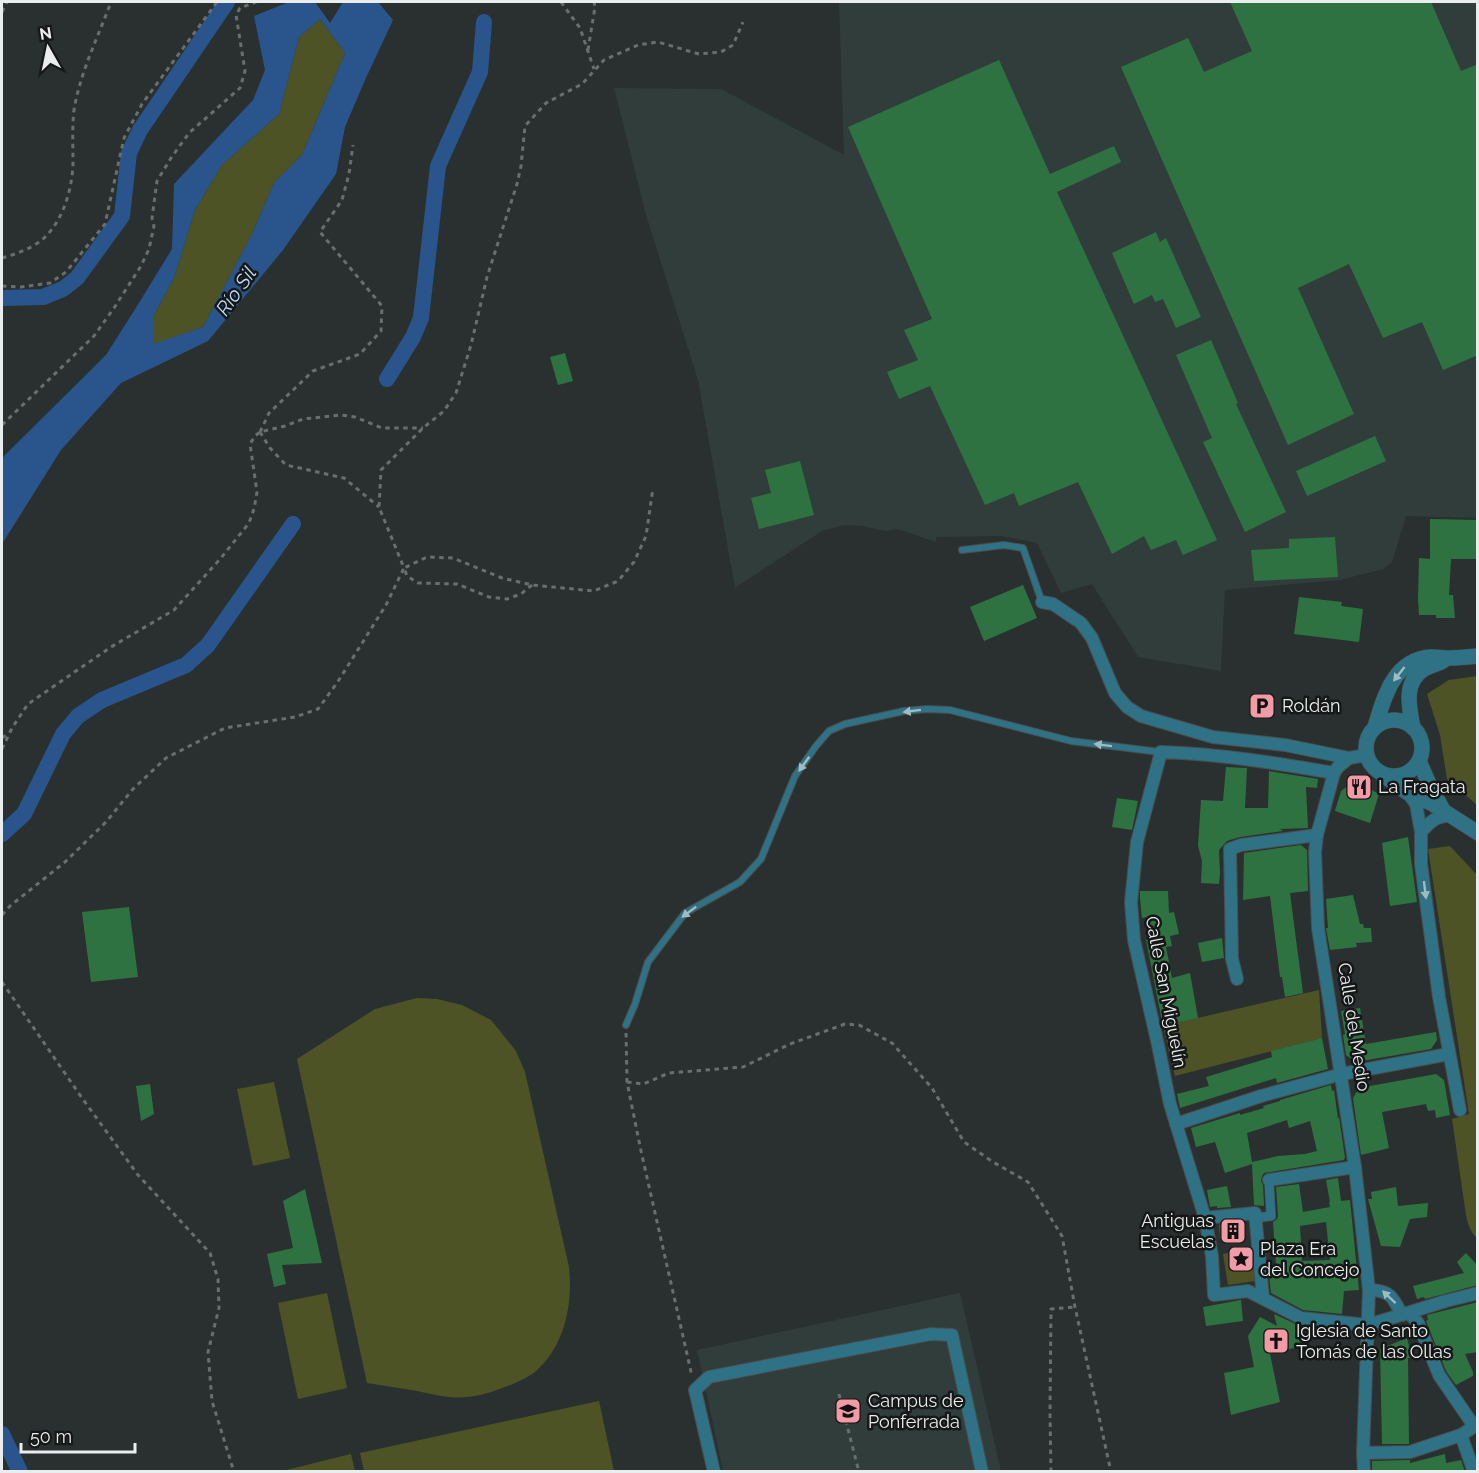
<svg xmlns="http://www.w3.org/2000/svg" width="1479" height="1473" font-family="Raleway,sans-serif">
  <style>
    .built { fill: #303d3b }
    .green { fill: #4e5326 }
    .water { fill: #2a558c; fill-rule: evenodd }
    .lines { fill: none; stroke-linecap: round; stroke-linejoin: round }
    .canal { stroke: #2a558c; stroke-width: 16 }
    .building { fill: #2f7242; fill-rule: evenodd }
    .service-casing { stroke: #494e4d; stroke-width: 8 }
    .pedestrian-casing { stroke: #494e4d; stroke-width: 10 }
    .minor-casing { stroke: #494e4d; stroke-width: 14 }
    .tertiary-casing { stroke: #494e4d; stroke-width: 16 }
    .path { stroke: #696e6e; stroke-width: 3; stroke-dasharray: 4.5 4.5; stroke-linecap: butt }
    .service { stroke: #2f7185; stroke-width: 6 }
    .pedestrian { stroke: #2f7185; stroke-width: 9 }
    .minor { stroke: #2f7185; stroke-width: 12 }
    .tertiary { stroke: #2f7185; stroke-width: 15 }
    .oneway { fill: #9fbbc3 }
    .labels { text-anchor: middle; stroke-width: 5; stroke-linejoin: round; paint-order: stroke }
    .poi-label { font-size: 18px; fill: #e9eded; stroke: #151817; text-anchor: start }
    .street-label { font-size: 18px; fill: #e9eded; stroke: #151817 }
    .water-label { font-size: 20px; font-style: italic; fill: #bed7f8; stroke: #151817 }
  </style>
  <rect width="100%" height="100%" fill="#2a302f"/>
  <g class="built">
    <path d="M839,2h638v516l-71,-2 -14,46 -9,7 -43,11 -115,10 -4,81 -83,-14 -46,-73 -31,9 -24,-50 -36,-7 -65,1v5l-38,-13 -12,2 -24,-5 -18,-1 -22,6 -87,57 -37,-208 -52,-165 -32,-127 107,1 123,66z"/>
    <path d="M960,1293l41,178h-278l-26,-121z"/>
  </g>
  <g class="green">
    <path d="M320,19l25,34 -43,102 -28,28 -22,51 -49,93 -50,18v-28l21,-39 21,-68 26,-44 58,-52 20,-77z"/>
    <path d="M1477,676h1l-1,129 -30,-26 -7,-44 -13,-41 22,-14z"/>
    <path d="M1450,846l27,29v363c-7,-6 -9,-14 -11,-23l-14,-96 17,-5 -41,-265z"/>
    <path d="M1319,990l3,48 -147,38 -12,-50z"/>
    <path d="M417,998l20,1 25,6 29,15 25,31 9,21 44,195c4,37 -4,79 -34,105 -9,7 -22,12 -33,16 -17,7 -35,11 -53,9 -11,-1 -21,-4 -32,-6 -16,-3 -33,-5 -50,-8l-70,-324 78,-50z"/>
    <path d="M274,1082l16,76 -37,8 -16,-77z"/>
    <path d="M1251,1249l4,32 -27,4 -5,-31z"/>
    <path d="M327,1293l20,95 -49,11 -20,-96z"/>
    <path d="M599,1401l15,70h-250l-4,-18z"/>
    <path d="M351,1454l4,17h-73z"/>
  </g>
  <path class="water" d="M289,2h26l15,21 13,-21h35l15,18 -28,60 -20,47 -9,47 -53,76 -75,91 -87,42 -60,67 -59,94v-86l104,-103 31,-49 35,-57 2,-65 79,-84 12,-30 -11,-54zM320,19l25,34 -43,102 -28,28 -22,51 -49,93 -50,17v-27l21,-39 21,-68 26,-44 58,-52 20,-77z"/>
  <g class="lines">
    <g class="canal">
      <path d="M2,298l41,-1 20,-8 14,-11 45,-62 7,-63 11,-23 87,-128"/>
      <path d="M387,379l26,-42 8,-19 17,-152 42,-94 4,-50"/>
      <path d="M2,834l22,-20 39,-80 15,-18 24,-16 84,-35 22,-20 85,-121"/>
      <path d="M2,1434l18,38"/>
    </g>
  </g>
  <g class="building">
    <path d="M1230,2h201l30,69 17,-7v291l-35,15 -21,-48 -39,16 -34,-74 -51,24 56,126 -66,31 -167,-378 67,-29 16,34 48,-21z"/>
    <path d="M999,60l51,114 64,-28 7,16 -64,30 160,348 -34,15 -7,-15 -25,10 -7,-14 -32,18 -34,-72 -59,24 -5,-13 -29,12 -55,-119 -31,13 -12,-27 31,-12 -14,-30 28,-11 -84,-192z"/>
    <path d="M1156,232l4,10 6,-4 35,79 -25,11 -13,-29 -8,3 -3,-7 -18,9 -22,-51z"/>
    <path d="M1211,340l27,63 -2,1 50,108 -41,20 -42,-90 9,-4 -36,-83z"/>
    <path d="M565,353l8,28 -15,4 -8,-28z"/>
    <path d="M1375,436l11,25 -79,35 -11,-25z"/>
    <path d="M800,461l14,54 -55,14 -8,-31 20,-5 -6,-23z"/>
    <path d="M1430,519l48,1v39h-27l-2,36h4l2,23h-19v-3h-17l-1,-16 1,-41 11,1z"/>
    <path d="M1335,537l3,40 -84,4 -3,-31 38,-2v-9z"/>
    <path d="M1023,585l14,33 -53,23 -14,-34z"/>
    <path d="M1299,597l43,5 -1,4 22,3 -4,33 -65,-8z"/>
    <path d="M1226,767l21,1 -2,40h23l1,-37 49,8 -1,9 -11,-1 2,41 -28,1 3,2 -43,6 -13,4 -8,9 1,23 -1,11 -18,-1 1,-22 -4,-15 3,-46 22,1z"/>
    <path d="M1355,781l24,13 -9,29 -35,-12 6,-20z"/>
    <path d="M1117,798l21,3 -6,29 -20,-3z"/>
    <path d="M1408,837l9,65 -27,4 -8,-63z"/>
    <path d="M1301,845l6,5 1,41 -18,2 13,100 -18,4 -3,-20h-2l-10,-81 -27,4 1,-47z"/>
    <path d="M1140,891h28l1,22 5,-1 5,22 -9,2 2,10 -6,1 6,31 18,-5 8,45 -35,8 -17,-86 7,-1 -5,-22 -6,1 -2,-19z"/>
    <path d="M1353,895l7,29h3l1,4h7l1,14 -16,1 1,4 -27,3 -4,-22h2l-2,-29z"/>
    <path d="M129,907l9,70 -47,5 -9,-70z"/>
    <path d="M1222,938l2,20 -22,4 -4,-19z"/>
    <path d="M1360,1008l6,36 70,-12 1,8 -6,9 -75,13 -10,-7 -3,-20 2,-1 -4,-23z"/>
    <path d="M1322,1038l6,31 -51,14 -1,-5 -96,30 -3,-14 32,-8 -3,-9 66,-20 -1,-6z"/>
    <path d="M1436,1074l8,6 6,35 -14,3 -1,-8 -7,1 -2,-7 -44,8 7,36 -28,7 -8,-57 6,-10z"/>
    <path d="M150,1084l4,30 -13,7 -5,-35z"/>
    <path d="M1331,1085l1,6 2,-1 4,29 1,-2 6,41 -1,1v1l-80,13 -2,3 -1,5 2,4 1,21 -10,-1 -2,-41 -27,9 -10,-31 -19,5 -5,-19 49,-15v2l24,-7 -1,-2 17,-5v-1zM1287,1120l2,8 21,-7 7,30 -12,3 -27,2 -26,6 -5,-29z"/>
    <path d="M1338,1178l3,23 9,-1 9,90 -15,1 -2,23 -39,-4 -32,-17 -3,-28 8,-1 -3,-42 4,-3 1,-3 -2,-29 23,-3 4,28 27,-5 -1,-5h1l-4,-22zM1326,1222l4,38 -28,1 -2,-35z"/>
    <path d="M1227,1186l4,21 -14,1v-2l-7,1 -3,-17z"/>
    <path d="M1396,1187l2,19 30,-3 -1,14 -17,2 -10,28 -19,-1 -13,-47h4l-1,-7z"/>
    <path d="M305,1189l17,74 -40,2 4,19 -12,3 -7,-33 26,-6 -10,-47z"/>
    <path d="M1235,1223l3,15 -18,1 -1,-14z"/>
    <path d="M1466,1253l12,13v19l-53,14 -1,-2 -7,2 -4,-13 51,-13 -7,-11z"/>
    <path d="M1241,1300l2,21 -37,5 -3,-19z"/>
    <path d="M1478,1302v50l-13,2 8,18v4l-17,9 -10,-14 -20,-50 2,-1 -1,-5z"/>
    <path d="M1274,1314l26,12 3,20 -18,4v1l-15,3 10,48 -49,13 -7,-42 30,-6 -6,-31 12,-19 17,9z"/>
    <path d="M1407,1338l5,20h-4l1,86h-27l-2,-95z"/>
    <path d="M1445,1454l1,9 15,-3 4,12h-93v-11l38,-1v3z"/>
  </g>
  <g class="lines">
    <g class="service-casing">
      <g id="service">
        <path d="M962,550l42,-5 19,3 19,54"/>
        <path d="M626,1025l9,-21 13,-42 37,-49 55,-31 21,-23 34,-83 21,-30 13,-15 16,-7 59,-13 23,-2 23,1 121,31 89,11"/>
      </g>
    </g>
    <g class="pedestrian-casing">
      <path id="pedestrian" d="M1255,1218l16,-2 -2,-36"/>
    </g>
    <g class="minor-casing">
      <g id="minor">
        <path d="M1042,602l11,2 28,19 11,15 23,55 12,14 14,9 72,21 72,8 64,13 18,-3"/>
        <path d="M1334,773l-17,62 -2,17 3,76 37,239 14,123 -6,163 1,19"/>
        <path d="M1408,793l8,11 5,28v32l18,133 21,113"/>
        <path d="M1421,832c11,-12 14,-15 30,-17"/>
        <path d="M1237,979l-5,-20 -2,-110 11,-4 76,-10"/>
        <path d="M1176,1124l85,-28 81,-22 107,-20"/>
        <path d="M1269,1180l86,-13"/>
        <path d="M1205,1218l-35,-114 -12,-59 -24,-105 -3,-38 6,-60 24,-90c59,2 115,11 173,21l4,-6 11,-9"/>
        <path d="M1369,1290c21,0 24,7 33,25"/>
        <path d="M1263,1298l-8,-85 -50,5 7,38 2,39 34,-4 53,27 67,7 78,-24 32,-8"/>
        <path d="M1409,1313l9,10 21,52 35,51"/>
        <path d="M1461,1435l13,37"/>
        <path d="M1363,1453l47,-1 51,-17 17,-11"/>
        <path d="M714,1472l-19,-82 14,-13 222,-43 21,1 30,137"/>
      </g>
    </g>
    <g class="tertiary-casing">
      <g id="tertiary">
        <circle cx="1394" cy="748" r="28"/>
        <path d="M1375,727c9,-30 19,-68 56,-70 6,0 12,1 19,1 9,0 18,-1 28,-2"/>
        <path d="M1413,728c-4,-21 -10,-46 11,-59 6,-3 13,-5 19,-8"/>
        <path d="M1419,761l11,25 13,24"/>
        <path d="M1383,775l25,18 23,10 47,30"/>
      </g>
    </g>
    <g class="path">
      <path d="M561,2l19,26 14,41"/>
      <path d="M2,12l5,-10"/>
      <path d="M588,50l7,-43 -1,-5"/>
      <path d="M2,258c14,-4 29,-9 41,-19 20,-18 29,-49 30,-75 0,-18 -1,-36 1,-54 6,-37 24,-73 37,-108"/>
      <path d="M2,286l19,1 29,-4 16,-11 39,-48 19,-86 18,-34 75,-102"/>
      <path d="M2,425l92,-89 20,-28 27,-42 8,-17 5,-23 -2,-8 5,-37 14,-23 18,-25 51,-45 5,-17 -9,-56 4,-7 16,-6"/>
      <path d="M260,432l9,-19 44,-42 47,-17 21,-23 1,-25 -62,-74 22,-32 7,-26 4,-29"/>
      <path d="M260,432l10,16 16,17 58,13 35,29"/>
      <path d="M532,585l-11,9 -14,5 -18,-2 -32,-13 -39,-1 -11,-7 -3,-8 23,-11 26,1 49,20 30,7 62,6 24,-10 16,-19 12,-26 7,-48"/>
      <path d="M2,738l7,-5"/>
      <path d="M2,749l10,-21 16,-24 83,-57 63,-37 47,-52 28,-35 5,-14 3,-17 -7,-48 5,-8 5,-4 25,-6 18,-7 38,-4 14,2 27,11h41"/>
      <path d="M2,915l8,-9 55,-44 41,-40 27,-33 33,-31 59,-30 70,-11 23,-8 19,-26 49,-78 18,-37 -25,-61 2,-37 42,-42 21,-17 12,-18 15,-48 16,-68 30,-93 4,-18 4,-40 21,-23 36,-19 22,-24 34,-15 20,-3 41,12 22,-2 12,-7 10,-23"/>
      <path d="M2,982l80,116 56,77 72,78 8,26 1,29 -11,44 4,49 22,71"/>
      <path d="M626,1033l1,49 14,69 51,225"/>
      <path d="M627,1082l16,2 26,-11 74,-6 47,-23 55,-20 14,1 33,18 40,45 32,54 29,20 35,20 34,54 13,71 36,165"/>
      <path d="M839,1394l20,78"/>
      <path d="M1051,1472l-1,-60 1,-103 24,-2"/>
    </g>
    <use href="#service" class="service"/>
    <use href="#pedestrian" class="pedestrian"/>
    <use href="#minor" class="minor"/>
    <use href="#tertiary" class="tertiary"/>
  </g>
  <defs><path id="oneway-solid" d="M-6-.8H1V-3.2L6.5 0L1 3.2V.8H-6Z" transform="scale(1.5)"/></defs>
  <g class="oneway">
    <use href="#oneway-solid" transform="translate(1399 674) rotate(128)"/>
    <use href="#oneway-solid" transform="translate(912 711) rotate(173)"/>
    <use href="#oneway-solid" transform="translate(1103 745) rotate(-173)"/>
    <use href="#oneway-solid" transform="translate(804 764) rotate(126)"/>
    <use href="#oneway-solid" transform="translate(1425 890) rotate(83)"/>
    <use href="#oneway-solid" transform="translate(689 912) rotate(143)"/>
    <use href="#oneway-solid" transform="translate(1389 1297) rotate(-137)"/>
  </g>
  <defs>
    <g id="parking-square" transform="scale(1.35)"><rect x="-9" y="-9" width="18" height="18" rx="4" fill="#f39aa7" stroke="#151817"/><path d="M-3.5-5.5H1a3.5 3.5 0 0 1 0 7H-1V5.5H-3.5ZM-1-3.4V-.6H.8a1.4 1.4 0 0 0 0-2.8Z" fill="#111"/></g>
    <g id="restaurant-square" transform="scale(1.35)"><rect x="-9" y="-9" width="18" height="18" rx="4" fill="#f39aa7" stroke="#151817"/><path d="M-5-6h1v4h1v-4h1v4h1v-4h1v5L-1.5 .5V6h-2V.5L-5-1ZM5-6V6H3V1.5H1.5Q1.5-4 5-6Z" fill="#111"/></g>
    <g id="building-square" transform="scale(1.35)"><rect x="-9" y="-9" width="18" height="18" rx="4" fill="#f39aa7" stroke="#151817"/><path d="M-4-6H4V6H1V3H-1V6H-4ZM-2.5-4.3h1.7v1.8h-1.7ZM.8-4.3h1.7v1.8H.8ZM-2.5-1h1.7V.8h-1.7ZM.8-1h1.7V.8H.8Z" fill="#111"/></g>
    <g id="sight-square" transform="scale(1.35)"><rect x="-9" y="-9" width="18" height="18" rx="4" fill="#f39aa7" stroke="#151817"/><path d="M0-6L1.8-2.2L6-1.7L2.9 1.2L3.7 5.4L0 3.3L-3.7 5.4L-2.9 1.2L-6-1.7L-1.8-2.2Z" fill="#111"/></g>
    <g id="church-square" transform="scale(1.35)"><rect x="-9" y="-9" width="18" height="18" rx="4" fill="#f39aa7" stroke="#151817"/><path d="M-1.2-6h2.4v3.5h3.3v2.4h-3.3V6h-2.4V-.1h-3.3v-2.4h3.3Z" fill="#111"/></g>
    <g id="university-square" transform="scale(1.35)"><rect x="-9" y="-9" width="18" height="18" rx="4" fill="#f39aa7" stroke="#151817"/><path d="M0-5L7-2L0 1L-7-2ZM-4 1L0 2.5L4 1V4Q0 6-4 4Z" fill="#111"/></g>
  </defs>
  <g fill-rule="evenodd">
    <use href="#parking-square" x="1262" y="706"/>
    <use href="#restaurant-square" x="1359" y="787"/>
    <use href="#building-square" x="1233" y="1231"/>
    <use href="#sight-square" x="1241" y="1259"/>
    <use href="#church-square" x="1276" y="1341"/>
    <use href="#university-square" x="848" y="1411"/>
  </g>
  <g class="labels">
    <g class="poi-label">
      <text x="1282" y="712">Roldán</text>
      <text x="1378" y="793">La Fragata</text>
      <text x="1214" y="1227" text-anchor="end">Antiguas<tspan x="1214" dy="21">Escuelas</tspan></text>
      <text x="1260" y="1255">Plaza Era<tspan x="1260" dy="21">del Concejo</tspan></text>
      <text x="1296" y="1337">Iglesia de Santo<tspan x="1296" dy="21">Tomás de las Ollas</tspan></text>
      <text x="868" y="1407">Campus de<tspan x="868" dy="21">Ponferrada</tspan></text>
    </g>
    <g class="street-label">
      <text transform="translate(1166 992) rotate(79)" y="6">Calle San Miguelín</text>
      <text transform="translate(1354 1027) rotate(81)" y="6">Calle del Medio</text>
    </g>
    <g class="water-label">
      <text transform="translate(236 291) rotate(-55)" y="7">Río Sil</text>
    </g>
  </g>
  <rect width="1479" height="1473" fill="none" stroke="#e9eded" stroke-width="6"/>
  <g transform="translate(48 48) rotate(351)" stroke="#151817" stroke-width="4.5" paint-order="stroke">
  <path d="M0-4.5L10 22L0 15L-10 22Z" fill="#e9eded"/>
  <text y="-9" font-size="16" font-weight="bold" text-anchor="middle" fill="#e9eded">N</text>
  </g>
  <path d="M21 1443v9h114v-9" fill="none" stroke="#e9eded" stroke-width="3"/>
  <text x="30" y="1443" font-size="18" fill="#e9eded" stroke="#151817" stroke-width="4.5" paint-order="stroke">50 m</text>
</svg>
